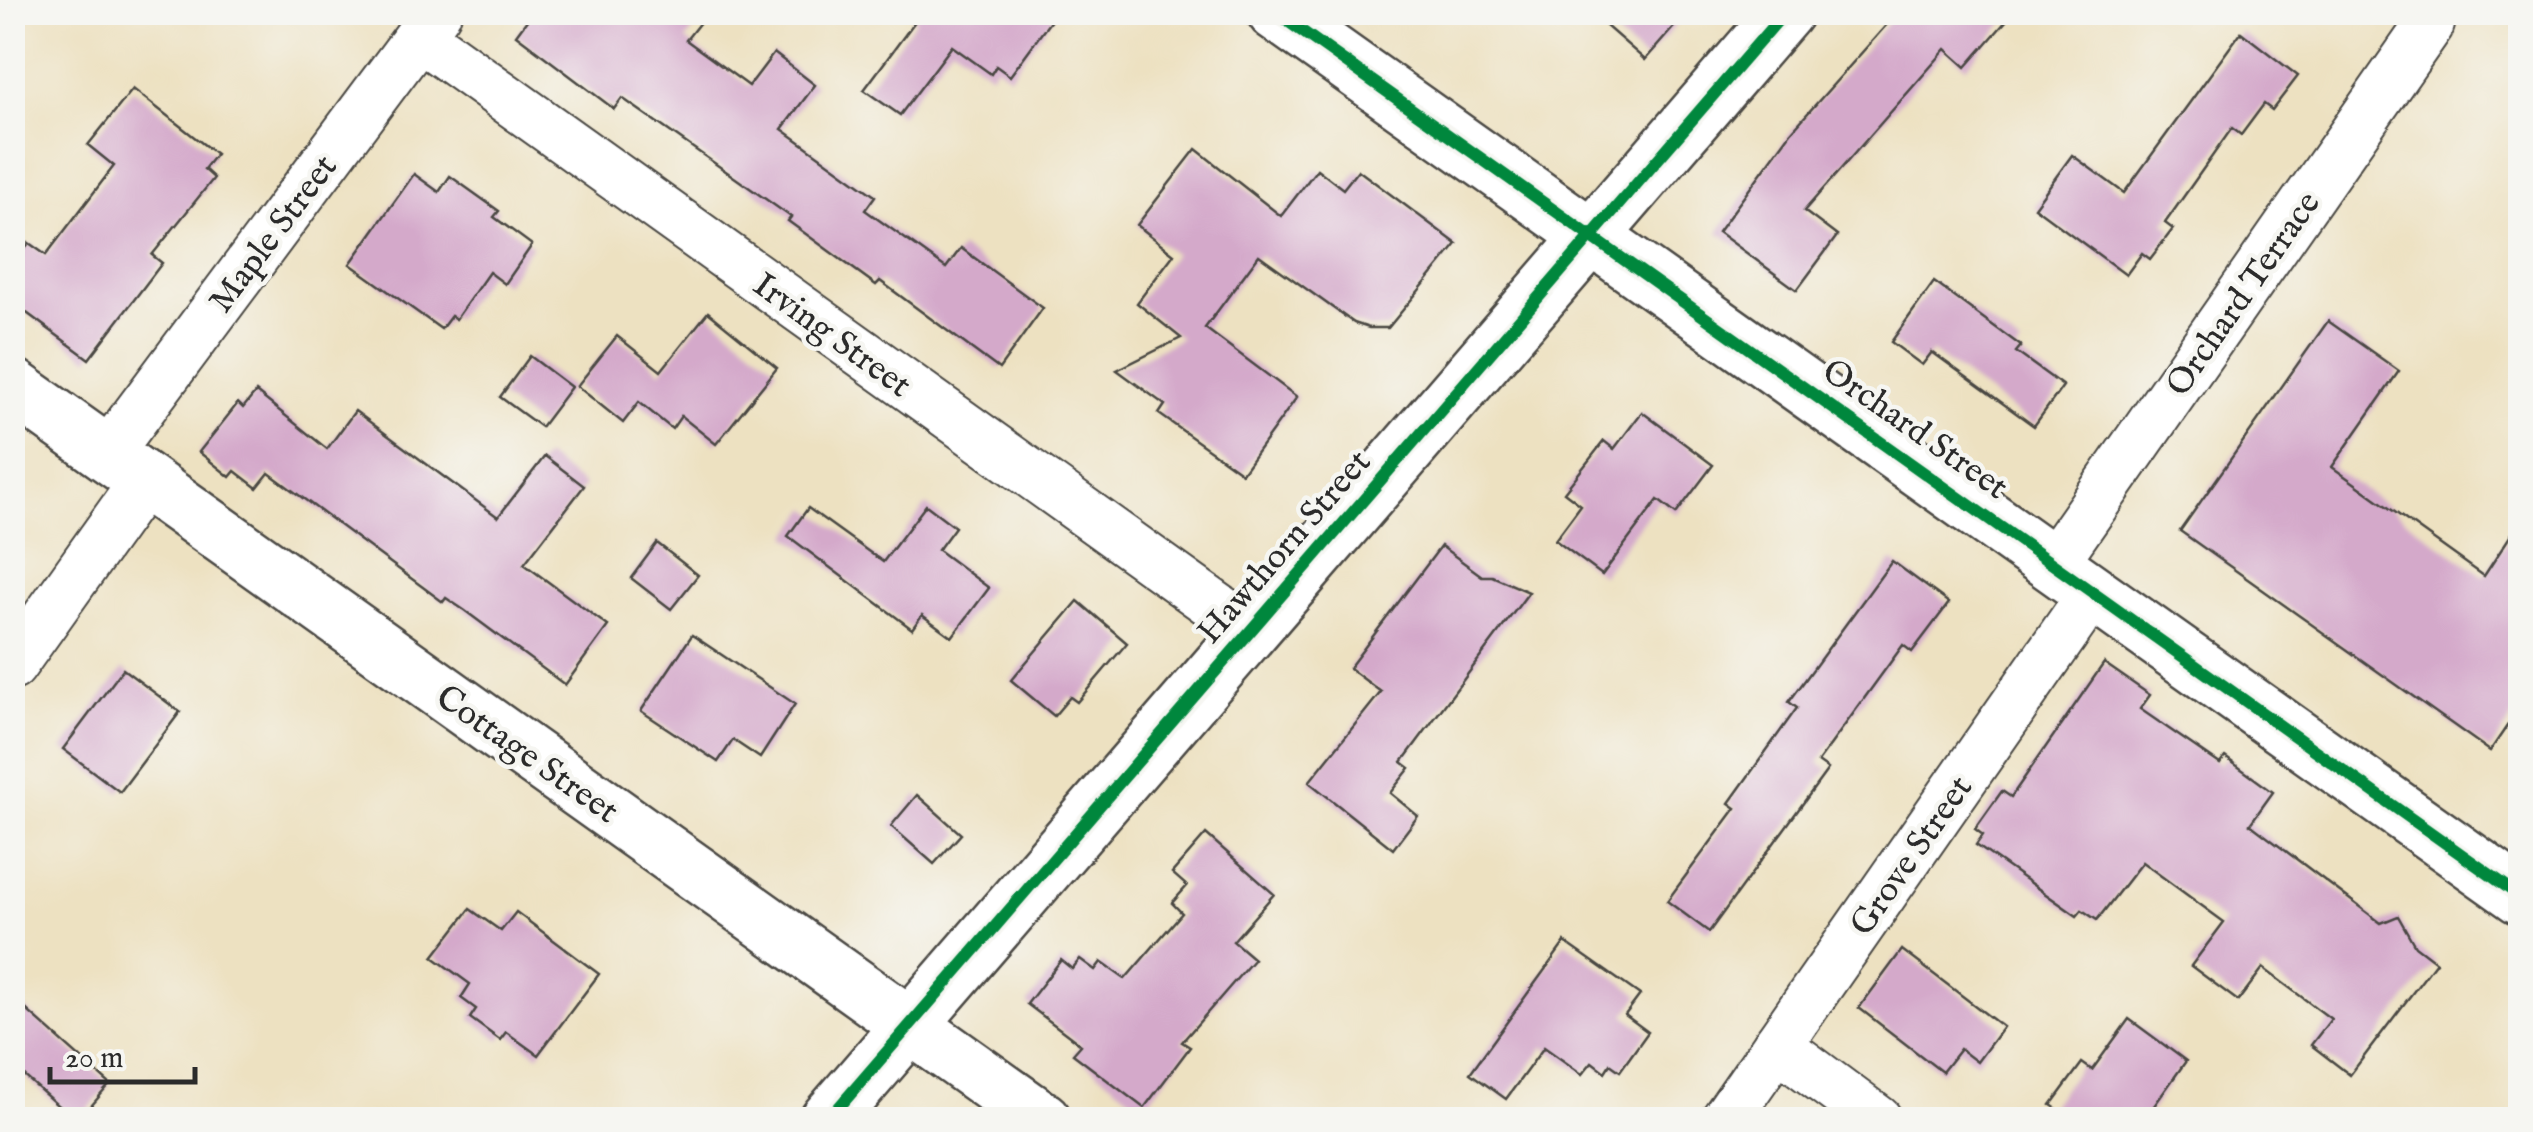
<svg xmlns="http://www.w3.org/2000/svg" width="2533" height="1132" font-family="'IM FELL English',serif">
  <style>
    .building { fill: #d4a9ca }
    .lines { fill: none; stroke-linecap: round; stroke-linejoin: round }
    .minor-casing { stroke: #484642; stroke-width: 52 }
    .tertiary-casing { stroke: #484642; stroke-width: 60 }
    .secondary-casing { stroke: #484642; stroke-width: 60 }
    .minor { stroke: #fff; stroke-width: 48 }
    .tertiary { stroke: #fff; stroke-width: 55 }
    .secondary { stroke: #fff; stroke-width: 55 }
    .cycleway-casing { stroke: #f6f6f2; stroke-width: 19 }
    .cycleway { stroke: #00873e; stroke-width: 12 }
    .labels { text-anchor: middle; stroke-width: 9; stroke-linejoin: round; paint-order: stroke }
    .street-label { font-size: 35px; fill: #2b2b2b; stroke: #f6f6f2 }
  </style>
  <rect width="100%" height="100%" fill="#f6f6f2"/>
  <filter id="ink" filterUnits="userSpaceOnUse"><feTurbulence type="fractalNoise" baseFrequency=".01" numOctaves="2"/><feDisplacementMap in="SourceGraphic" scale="20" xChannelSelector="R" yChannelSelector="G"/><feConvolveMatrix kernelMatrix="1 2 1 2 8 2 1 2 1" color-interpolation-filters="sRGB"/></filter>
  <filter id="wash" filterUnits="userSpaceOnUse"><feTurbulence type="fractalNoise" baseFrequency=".0048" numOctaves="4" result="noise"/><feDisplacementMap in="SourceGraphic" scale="40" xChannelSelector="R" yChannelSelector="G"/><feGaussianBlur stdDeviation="2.25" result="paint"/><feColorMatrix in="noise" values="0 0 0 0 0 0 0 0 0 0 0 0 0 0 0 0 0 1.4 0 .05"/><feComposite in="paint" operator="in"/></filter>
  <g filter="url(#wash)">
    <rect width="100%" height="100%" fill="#ede1c1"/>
    <g id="blocks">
      <g class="building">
        <path d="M533,12h175l-22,28 63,46 25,-33 41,32 -33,44 93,67 -10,14 81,58 15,-20 82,60 -44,61 -119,-88 -4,4 -88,-64 3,-4 -169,-119 -8,11 -98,-74z"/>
        <path d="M906,12h151l-47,64 -14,-10 -5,8 -39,-28 -52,69 -36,-25 52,-70z"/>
        <path d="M1590,12h97l-42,48z"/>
        <path d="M1898,12h116l-48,55 -20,-18 -142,162 33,25 -40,54 -79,-58 73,-100z"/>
        <path d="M2241,32l57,44 -26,34 -8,-6 -23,31 -9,-7 -67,95 8,6 -23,30 -8,-6 -16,22 -92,-68 38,-52 52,38z"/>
        <path d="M133,89l83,65 -12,15 10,9 -62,77 10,8 -73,96 -77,-57v-37l17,-22 17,12 68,-89 -26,-21z"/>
        <path d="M1196,149l85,67 36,-47 26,20 15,-19 99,74 -69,84h-19l-15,-5 -95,-68 -54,73 92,69 -55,76 -83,-59 6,-9 -48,-35 64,-32 -44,-35 37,-49 -37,-29z"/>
        <path d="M414,174l25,18 11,-16 49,35 -5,6 38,28 -27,39 -16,-12 -33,47 -5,-3 -10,13 -91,-65z"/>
        <path d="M1934,282l87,64 -5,6 47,34 -29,40 -102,-74 -10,13 -31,-23z"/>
        <path d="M708,312l69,56 -61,76 -35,-28 -9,13 -33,-27 -16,21 -46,-37 40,-50 44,35z"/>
        <path d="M2328,321l71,50 -67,96 152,109 36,-55v186l-30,44 -310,-220z"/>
        <path d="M530,356l41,31 -30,40 -41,-30z"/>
        <path d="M256,392l71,57 28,-38 143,106 47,-61 39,30 -60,78 84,62 -43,59 -101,-75 -18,-12 -3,4 -174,-129 -12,15 -22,-17 -5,6 -31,-25 39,-49 5,5z"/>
        <path d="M1642,412l71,53 -37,49 -18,-14 -56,75 -47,-35 26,-35 -17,-13 40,-51 10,8z"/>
        <path d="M926,505l29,22 -17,23 51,38 -37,49 -30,-22 -10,14 -124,-93 20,-28 75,54z"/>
        <path d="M657,543l41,32 -27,34 -40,-31z"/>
        <path d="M1441,546l41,30h10l37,16 -127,170 8,6 -20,25 28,23 -25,33 -84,-67 72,-90 -32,-24z"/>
        <path d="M1892,561l57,42 -37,49 -9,-7 -85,117 10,7 -119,163 -42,-31 69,-93 -7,-5 68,-95 -8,-6z"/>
        <path d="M1078,601l49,42 -50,59 -7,-5 -16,19 -43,-36z"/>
        <path d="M692,635l103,69 -35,54 -27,-18 -15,22 -77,-51z"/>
        <path d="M2104,663l46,32 -10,14 80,55 5,-7 48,35 -23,32 131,99 17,-7 17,30 21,16 -86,113 -39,-30 20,-26 -68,-51 -25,33 -47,-35 33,-44 -82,-60 -45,58 -15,-10 -5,6 -101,-71 7,-10 -8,-6 27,-38 9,6z"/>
        <path d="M123,669l57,43 -60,80 -57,-43z"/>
        <path d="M917,795l44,39 -27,30 -43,-38z"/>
        <path d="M1206,834l68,60 -41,47 21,18 -72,83 8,5 -46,61 -71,-54 8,-9 -54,-41 34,-44 11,9 8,-10 15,11 6,-8 24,17 57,-66 -10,-10 15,-17 -15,-13z"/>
        <path d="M470,909l31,22 15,-19 83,62 -61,81 -32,-23 -6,8 -30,-22 6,-9 -15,-11 9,-14 -37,-27z"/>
        <path d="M1565,942l75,53 -15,20 23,17 -28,39 -10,-7 -5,8 -13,-10 -10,12 -38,-27 -38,52 -36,-26z"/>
        <path d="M1902,950l101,77 -26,35 -17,-13 -18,23 -83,-64z"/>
        <path d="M12,997l98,87 -31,36h-5l-62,-55z"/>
        <path d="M2129,1019l57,42 -42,59h-70l-23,-15 31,-42 10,7z"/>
      </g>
    </g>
  </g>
  <g filter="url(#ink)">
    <use href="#blocks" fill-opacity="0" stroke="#484642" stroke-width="2.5"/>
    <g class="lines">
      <g class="minor-casing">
        <g id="minor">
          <path d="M419,36l830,594"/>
          <path d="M108,453l329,-441"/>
          <path d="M2054,562l376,-538"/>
          <path d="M12,666l132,-185"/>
          <path d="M1777,1045l101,75"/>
          <path d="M1725,1120l369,-529"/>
        </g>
      </g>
      <g class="tertiary-casing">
        <path id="tertiary" d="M1275,12l1245,884"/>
      </g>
      <g class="secondary-casing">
        <g id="secondary">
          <path d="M12,386l1031,734"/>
          <path d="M828,1120l957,-1108"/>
        </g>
      </g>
      <use href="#minor" class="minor"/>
      <use href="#tertiary" class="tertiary"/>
      <use href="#secondary" class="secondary"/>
      <g class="cycleway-casing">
        <g id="cycleway">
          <path d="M1275,12l1245,884"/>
          <path d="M828,1120l957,-1108"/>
        </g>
      </g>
      <use href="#cycleway" class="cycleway"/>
    </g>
  </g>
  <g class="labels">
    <g class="street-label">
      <text transform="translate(272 233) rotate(-53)" y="12">Maple Street</text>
      <text transform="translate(2242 293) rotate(-55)" y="12">Orchard Terrace</text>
      <text transform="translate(833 334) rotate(36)" y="12">Irving Street</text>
      <text transform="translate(1916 428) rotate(35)" y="12">Orchard Street</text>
      <text transform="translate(1283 546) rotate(-49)" y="12">Hawthorn Street</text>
      <text transform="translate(528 753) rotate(35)" y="12">Cottage Street</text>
      <text transform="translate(1910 855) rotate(-55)" y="12">Grove Street</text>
    </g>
  </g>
  <rect width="2533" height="1132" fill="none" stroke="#f6f6f2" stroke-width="50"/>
  <path d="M50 1067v15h145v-15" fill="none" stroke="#2b2b2b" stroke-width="5"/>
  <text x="65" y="1067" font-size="30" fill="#2b2b2b" stroke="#f6f6f2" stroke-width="8" paint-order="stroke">20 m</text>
</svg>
